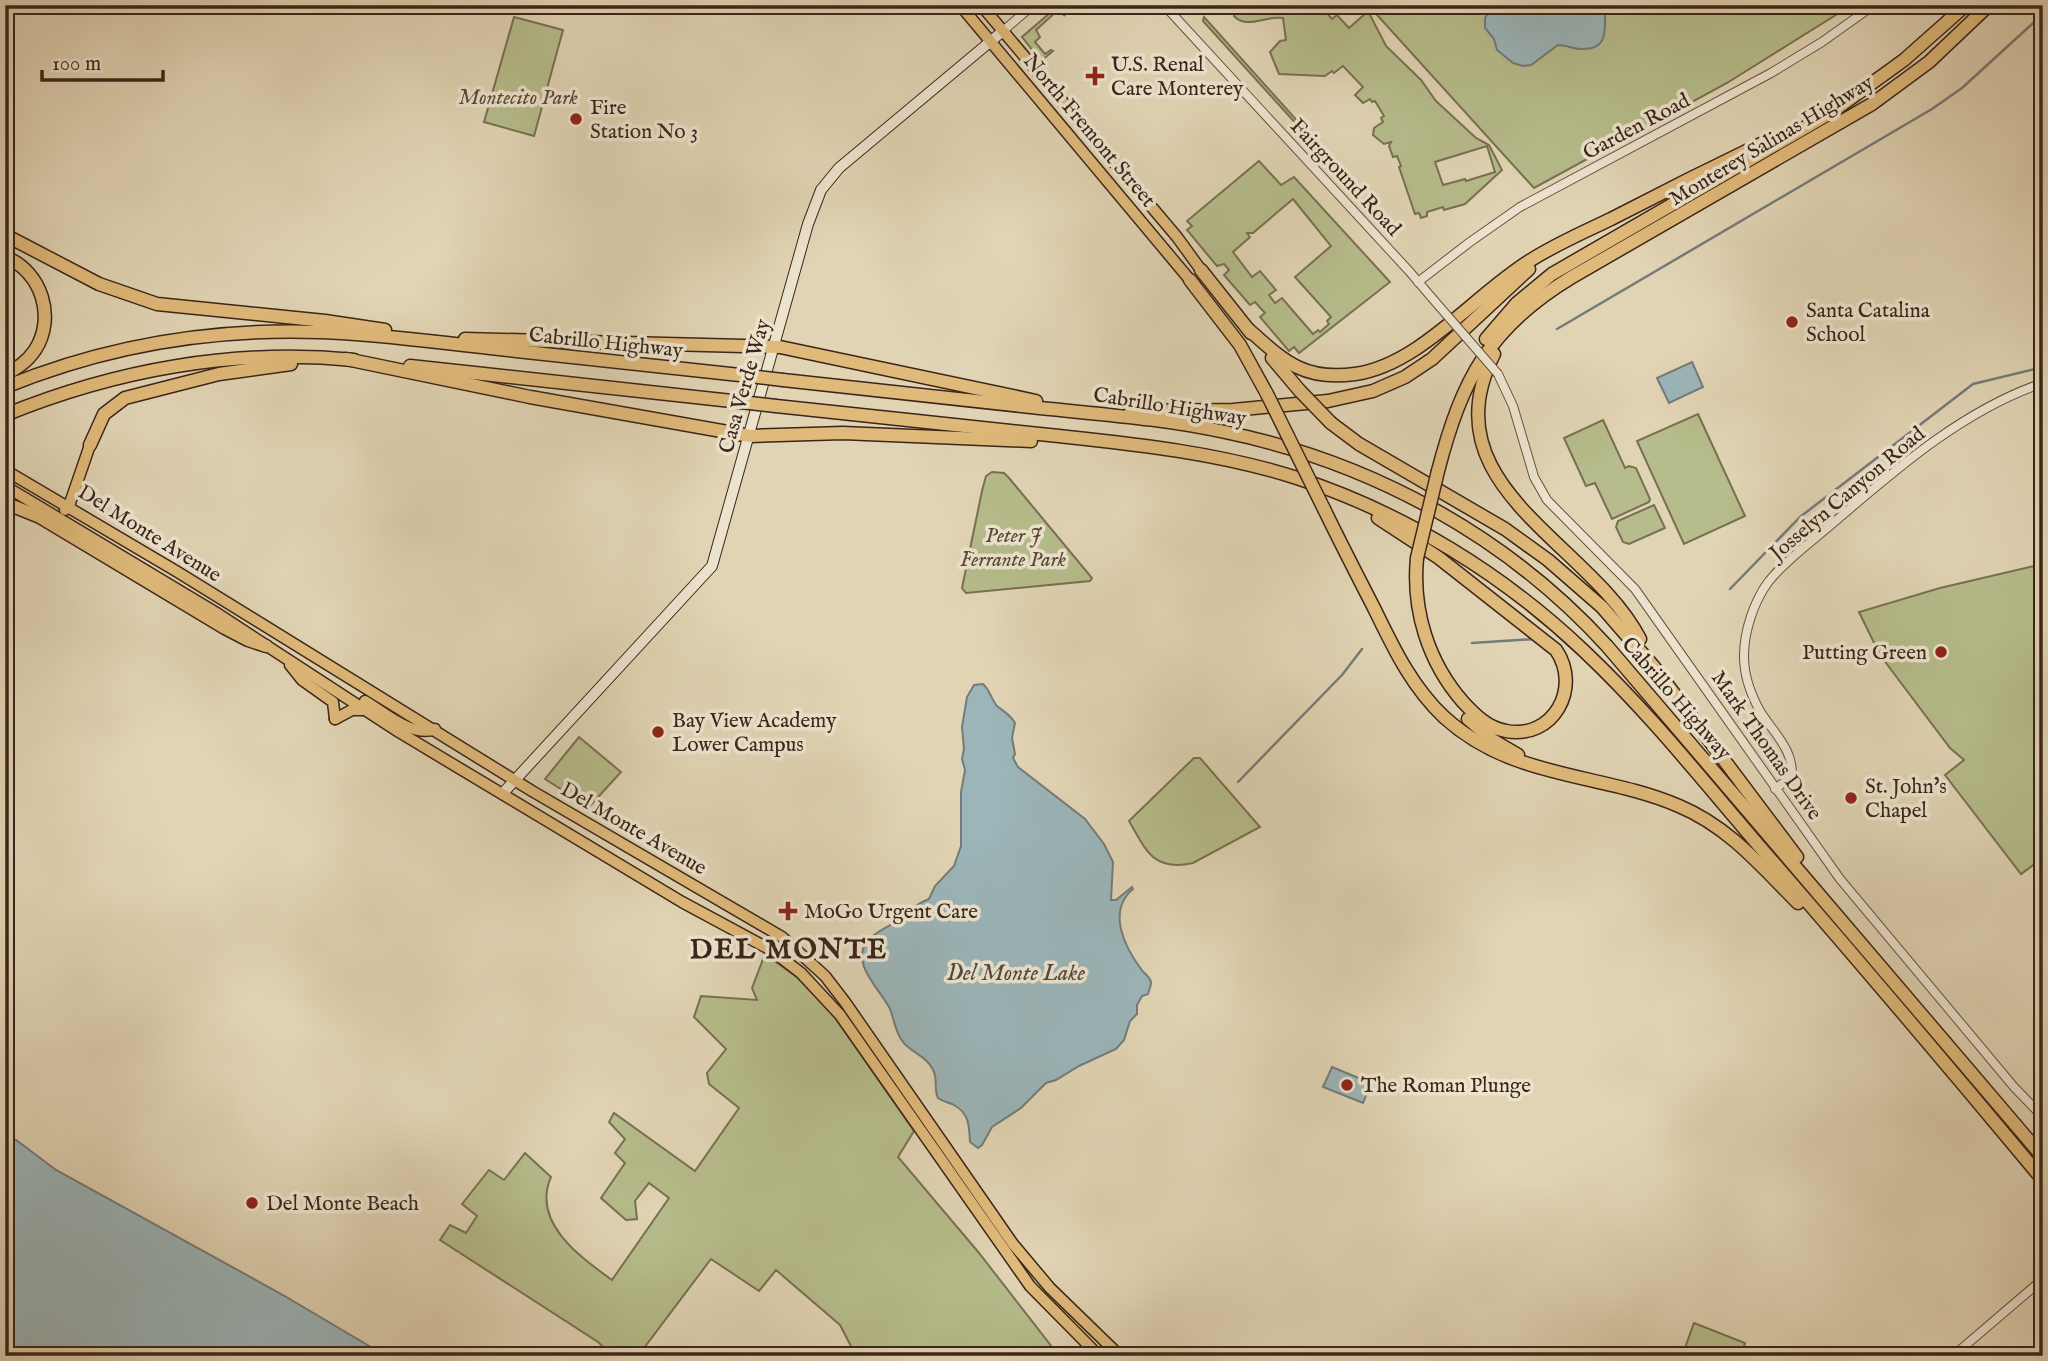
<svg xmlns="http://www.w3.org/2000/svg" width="2048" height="1361" font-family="'IM FELL English',serif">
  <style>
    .green { fill: #b6bc8b; stroke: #787052; stroke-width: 2; fill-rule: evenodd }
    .water { fill: #9bb5b9; stroke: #757b79; stroke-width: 2 }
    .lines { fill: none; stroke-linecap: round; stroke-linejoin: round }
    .stream { stroke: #757b79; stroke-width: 2.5 }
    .tertiary-casing { stroke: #645140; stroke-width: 10 }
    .secondary-casing { stroke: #3b2519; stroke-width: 12 }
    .primary-casing { stroke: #3b2519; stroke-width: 13 }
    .motorway-casing { stroke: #3b2519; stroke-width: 15 }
    .tertiary { stroke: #ece3ce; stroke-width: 8 }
    .secondary { stroke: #ece3ce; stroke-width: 10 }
    .primary { stroke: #e0ba7a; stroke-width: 10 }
    .motorway { stroke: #e0ba7a; stroke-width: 12 }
    .tertiary-bridge-casing { stroke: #645140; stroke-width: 10; stroke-linecap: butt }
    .motorway-bridge-casing { stroke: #3b2519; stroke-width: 15; stroke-linecap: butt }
    .tertiary-bridge { stroke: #ece3ce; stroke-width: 8 }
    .motorway-bridge { stroke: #e0ba7a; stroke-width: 12 }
    .poi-dot { fill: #8f2418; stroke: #ece3ce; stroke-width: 2.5 }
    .labels { text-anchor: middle; stroke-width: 7; stroke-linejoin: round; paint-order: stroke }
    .poi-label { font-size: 21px; fill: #3b2519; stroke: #ece3ce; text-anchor: start }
    .park-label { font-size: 21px; font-style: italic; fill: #5a4b36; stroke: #ece3ce }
    .street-label { font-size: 21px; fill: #3b2519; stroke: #ece3ce }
    .water-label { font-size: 23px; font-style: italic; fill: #534941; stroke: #ece3ce }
    .district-label { font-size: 28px; font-weight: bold; letter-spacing: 2px; fill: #3b2519; stroke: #ece3ce }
  </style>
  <rect width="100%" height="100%" fill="#e1d4b4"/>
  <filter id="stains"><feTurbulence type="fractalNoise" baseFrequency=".00286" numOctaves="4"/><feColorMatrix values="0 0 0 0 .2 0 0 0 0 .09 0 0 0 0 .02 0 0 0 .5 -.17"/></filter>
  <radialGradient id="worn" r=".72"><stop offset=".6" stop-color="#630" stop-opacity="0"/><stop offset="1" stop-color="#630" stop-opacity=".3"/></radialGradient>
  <g class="green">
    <path d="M1262,5h62l-2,3 10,11 5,-4 12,13 19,-17 18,35 35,34 15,21 40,37 13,7 13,25 -37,34 -21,6 -1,-3 -16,5v4l-6,2 -2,-5 -4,1 -16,-47 2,-1 -4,-10 -4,1 -4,-11 2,-4 -7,2 -11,-9 1,-7 9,-6 -2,-4 3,-2 -9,-15 -3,1 -2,-3 -7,4 -8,-8 8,-8 -20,-21 -9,7 -2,-2 -7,5 -46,-2 -9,-22 10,-11 6,-1 -3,-22c-17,-3 -37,12 -49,-2l1,-6 6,-4 10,2 6,4zM1487,146l8,26 -29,9 -1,-2 -22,6 -8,-23z"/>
    <path d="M1368,5h479l-8,8 -112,70 -193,105z"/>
    <path d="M1058,6l7,10 -7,-6 -22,20 4,7 -5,5 10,12 6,-4 2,1 -12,10 -19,-24z"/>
    <path d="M514,17l49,13 -29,106 -50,-14z"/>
    <path d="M1204,17l140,156 4,8 -145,-160z"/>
    <path d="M1259,161l22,24 13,-8 96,105 -91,71 -5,-6 -5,4 -29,-34 5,-4 -10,-11 -5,3 -26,-30 5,-5 -5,-6 -7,2 -30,-36 5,-4 -5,-5zM1293,199l38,47 -36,31 36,40 -4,4 2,3 -9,8 -2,-2 -5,4 -31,-36 -7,5 -6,-8 7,-5 -16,-19 -8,6 -19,-25 17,-15 -3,-4h6z"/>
    <path d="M1698,414l47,102 -61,28 -47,-103z"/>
    <path d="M1603,420l22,48 4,-2 7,2 14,31 -1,3 -37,17 -17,-36 -9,3 -22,-48z"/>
    <path d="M992,472l12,1 5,5 83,100 -2,3 -124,12 -4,-5 20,-97 4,-15z"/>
    <path d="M1654,505l11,23 -36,16 -6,-2 -7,-15 2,-6z"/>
    <path d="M2043,564v294l-22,16 -76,-99 19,-15 -14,-12 -70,-93 -21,-43 81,-24z"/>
    <path d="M579,737l42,35 -32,35 -44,-28z"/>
    <path d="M1194,758h6l60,69 -67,36c-40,9 -47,-13 -64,-42z"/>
    <path d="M765,954l33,24 35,37 81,116 -16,26 81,96 80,103h-203l-16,-31 -64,-55 -17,21 -48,-32 -73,97h-25l-15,-14 -158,-102 10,-15 16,8 11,-17 -15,-12 27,-34 15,10 21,-27 26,24c-20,45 29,80 61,103l57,-82 -20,-15 -14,18 2,18 -11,1 -25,-22 24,-35 -10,-10 10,-14 -16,-17 5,-9 81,58 44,-63 -30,-24 -2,-11 19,-24 -32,-32 7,-21 56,4 -5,-12z"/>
    <path d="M1694,1323l51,20 -4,13h-59z"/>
  </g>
  <g class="water">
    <path d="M1493,5h119l-7,8c0,18 3,37 -24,36 -8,0 -15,-4 -23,-4l-27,20 -8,1 -10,-3 -16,-13 -3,-11 -9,-11v-10z"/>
    <path d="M1692,362l11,25 -34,16 -12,-25z"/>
    <path d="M983,684c7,6 8,15 14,22 7,6 13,8 18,17l-3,15 3,16 -2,4 5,9 67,52 19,25 9,18 -2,38h5l16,-13 1,2c-26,22 -9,57 8,80 3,5 10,8 10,14 0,3 -2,7 -3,11l-6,2 -5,9v9l-7,7 -6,19 -8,9 -37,17 -23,14 -10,3 -25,25 -29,19 -10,18 -4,3 -8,-6c-1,-15 0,-28 -16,-37 -5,-3 -11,-3 -16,-7 -5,-10 1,-20 -6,-30 -7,-14 -24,-16 -31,-29 -6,-9 -7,-20 -11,-30 -9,-19 -40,-45 -23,-67 6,-9 18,-13 26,-19 12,-9 22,-19 36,-24l6,-13 19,-20 7,-20v-54l4,-22 -3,-11 2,-10 -2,-22 5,-30 7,-12z"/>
    <path d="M1332,1067l39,16 -8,20 -40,-16z"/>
    <path d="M5,1136l11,4 40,30 227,125 103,61h-381z"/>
  </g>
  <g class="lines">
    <g class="stream">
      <path d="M1557,329l375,-220 30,-21 81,-74"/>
      <path d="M1730,589l70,-72 173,-133 70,-17"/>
      <path d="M1472,643l63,-4"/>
      <path d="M1238,782l104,-107 20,-26"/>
    </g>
    <g class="tertiary-casing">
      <g id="tertiary">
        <path d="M1164,5l245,266 23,27"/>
        <path d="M1003,31l30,-26"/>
        <path d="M1418,282l52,-40 50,-35 251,-134 51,-31 52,-37"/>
        <path d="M1498,374l15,32 21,71 13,23 88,89 205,290 174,208 29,30"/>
        <path d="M1775,789l16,-12c5,-25 -19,-46 -31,-66 -9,-16 -16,-36 -16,-55 0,-25 10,-55 25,-75 17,-21 42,-39 63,-57 63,-54 131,-114 211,-141"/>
        <path d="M1953,1356l90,-77"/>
      </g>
    </g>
    <g class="secondary-casing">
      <path id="secondary" d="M503,793l209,-227 96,-342 13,-34 18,-22 164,-137"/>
    </g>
    <g class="primary-casing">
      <g id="primary">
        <path d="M960,5l230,275"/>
        <path d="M981,5l196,232 24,33"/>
        <path d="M5,470l171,101 356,220 250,146 43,39 20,26 168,242 37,44 70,68"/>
        <path d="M5,486l210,126 184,120 283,170 89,48 30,23 39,42 190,271 69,70"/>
        <path d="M65,510l4,-4 21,-61"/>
        <path d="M290,665l12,15 31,22 2,17"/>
        <path d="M365,701c19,11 47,37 70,28"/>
        <path d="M335,719l17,-9h13"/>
      </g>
    </g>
    <g class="motorway-casing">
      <g id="motorway">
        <path d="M5,235l94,49 58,20 168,17 60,9"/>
        <path d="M5,257c37,14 51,61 30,93 -8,12 -18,18 -30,25"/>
        <path d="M1201,270l50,63"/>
        <path d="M1190,280l50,65 27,49"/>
        <path d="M1248,329c36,32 55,52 107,45 65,-9 120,-80 176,-114 25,-16 53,-28 80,-41 52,-27 104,-53 156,-78"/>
        <path d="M465,339l315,8 256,54"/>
        <path d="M1486,339l31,-36 35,-29 280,-162 72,-52 62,-55"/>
        <path d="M1494,354c-67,133 96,188 146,285"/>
        <path d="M1272,358l28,33"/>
        <path d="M346,359l184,38 220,39 93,-3 188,8"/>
        <path d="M410,366l331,36"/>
        <path d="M783,380c82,9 165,18 248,27 64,7 130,11 194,25 146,30 282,104 382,214l436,511"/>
        <path d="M5,387c100,-41 208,-59 316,-55 57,2 113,10 169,16 86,10 172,19 259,28"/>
        <path d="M776,406c91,10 182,19 273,29 84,9 167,17 248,43 107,35 206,96 287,173 68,64 128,141 189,211 91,105 181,211 270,318"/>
        <path d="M1131,411l102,-1 95,-9 45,-10 32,-14 27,-18 97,-90"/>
        <path d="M5,415c110,-45 230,-67 349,-55"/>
        <path d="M1331,423l28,21 146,85 43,31 54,47 52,60 143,190"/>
        <path d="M90,445l14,-31 21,-16 94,-24 72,-10"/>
        <path d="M1438,471c24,-92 51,-144 134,-194l300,-173 57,-42 60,-57"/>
        <path d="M5,503l35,14 185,111 23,12 18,6"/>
        <path d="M1325,511c16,33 33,66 50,99 19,39 37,77 69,107 69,63 155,55 235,89 50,21 82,60 119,97"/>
        <path d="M1378,518l61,40 117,92c26,38 -3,90 -50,81 -18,-3 -31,-16 -43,-29 -35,-40 -51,-92 -46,-144"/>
        <path d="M1468,719l26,22 24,14"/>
      </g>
    </g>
    <use href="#tertiary" class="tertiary"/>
    <use href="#secondary" class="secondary"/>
    <use href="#primary" class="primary"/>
    <use href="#motorway" class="motorway"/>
    <g class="tertiary-bridge-casing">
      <path id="tertiary-bridge" d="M1432,298l66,76"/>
    </g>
    <g class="motorway-bridge-casing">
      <g id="motorway-bridge">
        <path d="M749,376l34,4"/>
        <path d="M1300,391l31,32"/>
        <path d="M1267,394l58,117"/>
        <path d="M741,402l35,4"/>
        <path d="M1417,558l21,-87"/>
      </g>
    </g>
    <use href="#tertiary-bridge" class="tertiary-bridge"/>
    <use href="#motorway-bridge" class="motorway-bridge"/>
  </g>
  <g class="poi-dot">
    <path d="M1091.5 65.5h7v7h7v7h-7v7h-7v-7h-7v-7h7z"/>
    <circle cx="576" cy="119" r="7"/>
    <circle cx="1792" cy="322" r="7"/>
    <circle cx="1941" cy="652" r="7"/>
    <circle cx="658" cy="732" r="7"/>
    <circle cx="1851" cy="798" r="7"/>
    <path d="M784.5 900.5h7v7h7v7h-7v7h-7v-7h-7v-7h7z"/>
    <circle cx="1347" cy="1085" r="7"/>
    <circle cx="252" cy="1203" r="7"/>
  </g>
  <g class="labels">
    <g class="poi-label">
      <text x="1111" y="71">U.S. Renal<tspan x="1111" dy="24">Care Monterey</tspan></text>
      <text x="590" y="114">Fire<tspan x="590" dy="24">Station No 3</tspan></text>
      <text x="1806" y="317">Santa Catalina<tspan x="1806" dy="24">School</tspan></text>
      <text x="1927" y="659" text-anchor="end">Putting Green</text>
      <text x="672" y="727">Bay View Academy<tspan x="672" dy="24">Lower Campus</tspan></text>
      <text x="1865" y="793">St. John's<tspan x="1865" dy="24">Chapel</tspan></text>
      <text x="804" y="918">MoGo Urgent Care</text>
      <text x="1361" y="1092">The Roman Plunge</text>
      <text x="266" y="1210">Del Monte Beach</text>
    </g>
    <g class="park-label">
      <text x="518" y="104">Montecito Park</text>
      <text x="1013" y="542">Peter J<tspan x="1013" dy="24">Ferrante Park</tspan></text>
    </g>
    <g class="street-label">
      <text transform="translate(1636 126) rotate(-28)" y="7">Garden Road</text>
      <text transform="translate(1090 130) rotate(50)" y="7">North Fremont Street</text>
      <text transform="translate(1771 140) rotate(-31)" y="7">Monterey Salinas Highway</text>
      <text transform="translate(1346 177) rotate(47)" y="7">Fairground Road</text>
      <text transform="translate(606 342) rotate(6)" y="7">Cabrillo Highway</text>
      <text transform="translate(744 386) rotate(-74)" y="7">Casa Verde Way</text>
      <text transform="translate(1170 406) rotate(9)" y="7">Cabrillo Highway</text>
      <text transform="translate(1847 493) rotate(-40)" y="7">Josselyn Canyon Road</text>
      <text transform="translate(150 533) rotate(32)" y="7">Del Monte Avenue</text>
      <text transform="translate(1677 698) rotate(49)" y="7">Cabrillo Highway</text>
      <text transform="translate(1767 745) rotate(55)" y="7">Mark Thomas Drive</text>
      <text transform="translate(634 828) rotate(30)" y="7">Del Monte Avenue</text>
    </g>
    <g class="water-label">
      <text x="1016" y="980">Del Monte Lake</text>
    </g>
    <g class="district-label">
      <text x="789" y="958">DEL MONTE</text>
    </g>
  </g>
  <rect width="2048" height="1361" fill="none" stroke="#e1d4b4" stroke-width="28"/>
  <rect x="7" y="7" width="2034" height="1347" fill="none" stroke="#3b2519" stroke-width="3.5"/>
  <rect x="14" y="14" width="2020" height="1333" fill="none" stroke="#3b2519" stroke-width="2"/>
  <path d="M42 70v10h121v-10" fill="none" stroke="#3b2519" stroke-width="3.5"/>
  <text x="52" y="70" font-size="21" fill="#3b2519" stroke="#ece3ce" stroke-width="5" paint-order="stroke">100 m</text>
  <rect width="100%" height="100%" filter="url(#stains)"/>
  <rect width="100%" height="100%" fill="url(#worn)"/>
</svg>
